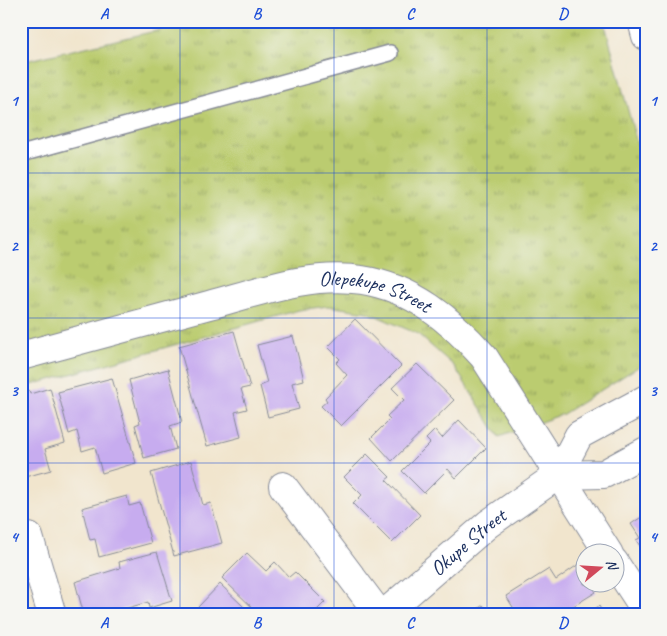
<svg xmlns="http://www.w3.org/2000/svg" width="667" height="636" font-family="Caveat,sans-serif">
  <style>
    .grass { fill: url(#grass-tufts); stroke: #6b7e67 }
    .building { fill: #c7acef }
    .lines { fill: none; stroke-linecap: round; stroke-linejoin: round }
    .service-casing { stroke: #868a96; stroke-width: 18 }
    .minor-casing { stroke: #868a96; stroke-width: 30 }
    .tertiary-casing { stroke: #868a96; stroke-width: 30 }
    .service { stroke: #fff; stroke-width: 15 }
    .minor { stroke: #fff; stroke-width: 28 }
    .tertiary { stroke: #fff; stroke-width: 28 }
    .grid { fill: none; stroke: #1d4ed8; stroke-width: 1; stroke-opacity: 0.55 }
    .labels { text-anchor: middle; stroke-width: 4; stroke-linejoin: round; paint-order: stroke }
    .street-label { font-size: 21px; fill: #1b2f5e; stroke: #f6f6f2 }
    .neatline { fill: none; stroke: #1d4ed8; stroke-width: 2 }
    .grid-label { font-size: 16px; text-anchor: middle; font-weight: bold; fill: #1d4ed8 }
  </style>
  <defs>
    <pattern id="grass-tufts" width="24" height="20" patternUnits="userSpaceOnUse" patternTransform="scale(1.25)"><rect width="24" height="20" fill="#bbcc70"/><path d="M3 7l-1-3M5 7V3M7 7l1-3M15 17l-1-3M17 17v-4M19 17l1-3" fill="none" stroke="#97a65f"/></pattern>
  </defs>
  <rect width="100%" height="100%" fill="#f6f6f2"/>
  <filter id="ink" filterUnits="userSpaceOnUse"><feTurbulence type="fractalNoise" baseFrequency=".02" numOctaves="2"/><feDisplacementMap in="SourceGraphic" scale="10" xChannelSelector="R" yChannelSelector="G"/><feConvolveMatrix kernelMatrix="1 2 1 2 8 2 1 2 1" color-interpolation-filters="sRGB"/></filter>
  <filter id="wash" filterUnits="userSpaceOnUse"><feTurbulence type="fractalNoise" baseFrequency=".0096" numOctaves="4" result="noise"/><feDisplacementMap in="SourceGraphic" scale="20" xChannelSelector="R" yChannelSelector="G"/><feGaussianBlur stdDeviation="1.12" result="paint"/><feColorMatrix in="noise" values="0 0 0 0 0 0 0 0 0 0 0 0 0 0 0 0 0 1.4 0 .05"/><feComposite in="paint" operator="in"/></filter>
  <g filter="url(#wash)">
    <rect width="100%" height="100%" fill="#f1e5cd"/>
    <path class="grass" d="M199,21h405l42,156v185l-83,52 -64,23 -45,-71 -36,-32 -51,-22 -39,-6 -29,4 -278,78v-326z"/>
    <g id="blocks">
      <g class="building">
        <path d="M355,319l46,47 -60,60 -20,-20 6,-5 -2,-3 22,-23 -11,-12 4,-4 -12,-12z"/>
        <path d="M234,331l16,56 -9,2 6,20 -12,3 6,25 -34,9 -28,-100z"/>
        <path d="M293,336l11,44 -12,3 7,26 -31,8 -8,-31 7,-3 -10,-38z"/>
        <path d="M417,364l37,36 -62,61 -21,-23 19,-19 -3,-3 17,-16 -12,-12z"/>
        <path d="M168,369l14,53 -12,4 6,23 -32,9 -9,-33 5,-2 -11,-43z"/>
        <path d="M112,378l24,85 -34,10 -7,-26 -13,4 -5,-20 -8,3 -11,-42z"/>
        <path d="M50,388l15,55 -20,6 6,21 -30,8v-85l8,-2 1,3z"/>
        <path d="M459,420l27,28 -30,30 -8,-9 -24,24 -22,-22 28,-28 -4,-4 9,-9 7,8z"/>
        <path d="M367,454l23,23 -4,3 34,35 -28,28 -39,-39 9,-9 -18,-18z"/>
        <path d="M191,461l12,44 8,-2 11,40 -48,13 -23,-83z"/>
        <path d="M127,496l2,10 11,-3 11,40 -52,14 -4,-18 -5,1 -8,-32z"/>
        <path d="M646,514v41l-10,-15 4,-2 -9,-14z"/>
        <path d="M157,552l15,49 -23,7 -1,-6 -44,13h-20l-9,-33 45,-14 -1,-6z"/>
        <path d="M247,553l19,18 9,-9 14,15 6,-5 30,30 -13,13h-52l-38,-37z"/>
        <path d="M579,564l5,9v11h7l5,8 -29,18 -2,-3 -13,8h-34l-12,-19 43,-27 7,11z"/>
        <path d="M220,584l24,23 -5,6 2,2h-36l-7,-8z"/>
        <path d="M483,605l8,10h-21z"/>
        <path d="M599,606l5,9h-18z"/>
      </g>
    </g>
  </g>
  <g filter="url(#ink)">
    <use href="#blocks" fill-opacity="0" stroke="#868a96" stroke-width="1"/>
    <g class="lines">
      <g class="service-casing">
        <path id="service" d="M21,154l369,-101"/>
      </g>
      <g class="minor-casing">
        <g id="minor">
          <path id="s1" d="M21,356c63,-17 125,-34 188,-51 49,-13 101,-33 153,-25 51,8 89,40 122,77l125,197"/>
          <path d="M558,475l46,-1 42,-23"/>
          <path d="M283,486l97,129"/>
          <path d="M29,537l23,78"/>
          <path d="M614,562l32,49"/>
          <path id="s2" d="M383,615l105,-91 70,-49 21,-40 67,-36"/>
        </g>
      </g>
      <g class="tertiary-casing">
        <path id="tertiary" d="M642,21l4,15"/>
      </g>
      <use href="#service" class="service"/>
      <use href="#minor" class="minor"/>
      <use href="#tertiary" class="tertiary"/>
    </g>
  </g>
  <path class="grid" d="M180,21v594M334,21v594M487,21v594M21,173h625M21,318h625M21,463h625"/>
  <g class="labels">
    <g class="street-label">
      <text dy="7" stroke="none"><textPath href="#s1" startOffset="366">Olepekupe Street</textPath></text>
      <text dy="7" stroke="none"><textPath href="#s2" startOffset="112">Okupe Street</textPath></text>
    </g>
  </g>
  <rect width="667" height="636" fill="none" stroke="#f6f6f2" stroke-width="55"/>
  <g transform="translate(600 568) rotate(72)"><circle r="24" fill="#f6f6f2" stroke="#9ea6b7"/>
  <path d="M0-4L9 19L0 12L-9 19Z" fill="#d1495b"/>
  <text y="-8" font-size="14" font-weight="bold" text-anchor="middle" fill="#1b2f5e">N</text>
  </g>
  <rect x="28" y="28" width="612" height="580" class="neatline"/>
  <g class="grid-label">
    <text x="104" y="19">A</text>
    <text x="257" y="19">B</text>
    <text x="410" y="19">C</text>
    <text x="563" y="19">D</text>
    <text x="14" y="106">1</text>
    <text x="653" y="106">1</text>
    <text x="14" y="251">2</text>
    <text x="653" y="251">2</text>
    <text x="14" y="396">3</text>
    <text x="653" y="396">3</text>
    <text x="14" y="542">4</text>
    <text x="653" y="542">4</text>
    <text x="104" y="628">A</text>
    <text x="257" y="628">B</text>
    <text x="410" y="628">C</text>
    <text x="563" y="628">D</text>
  </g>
</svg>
